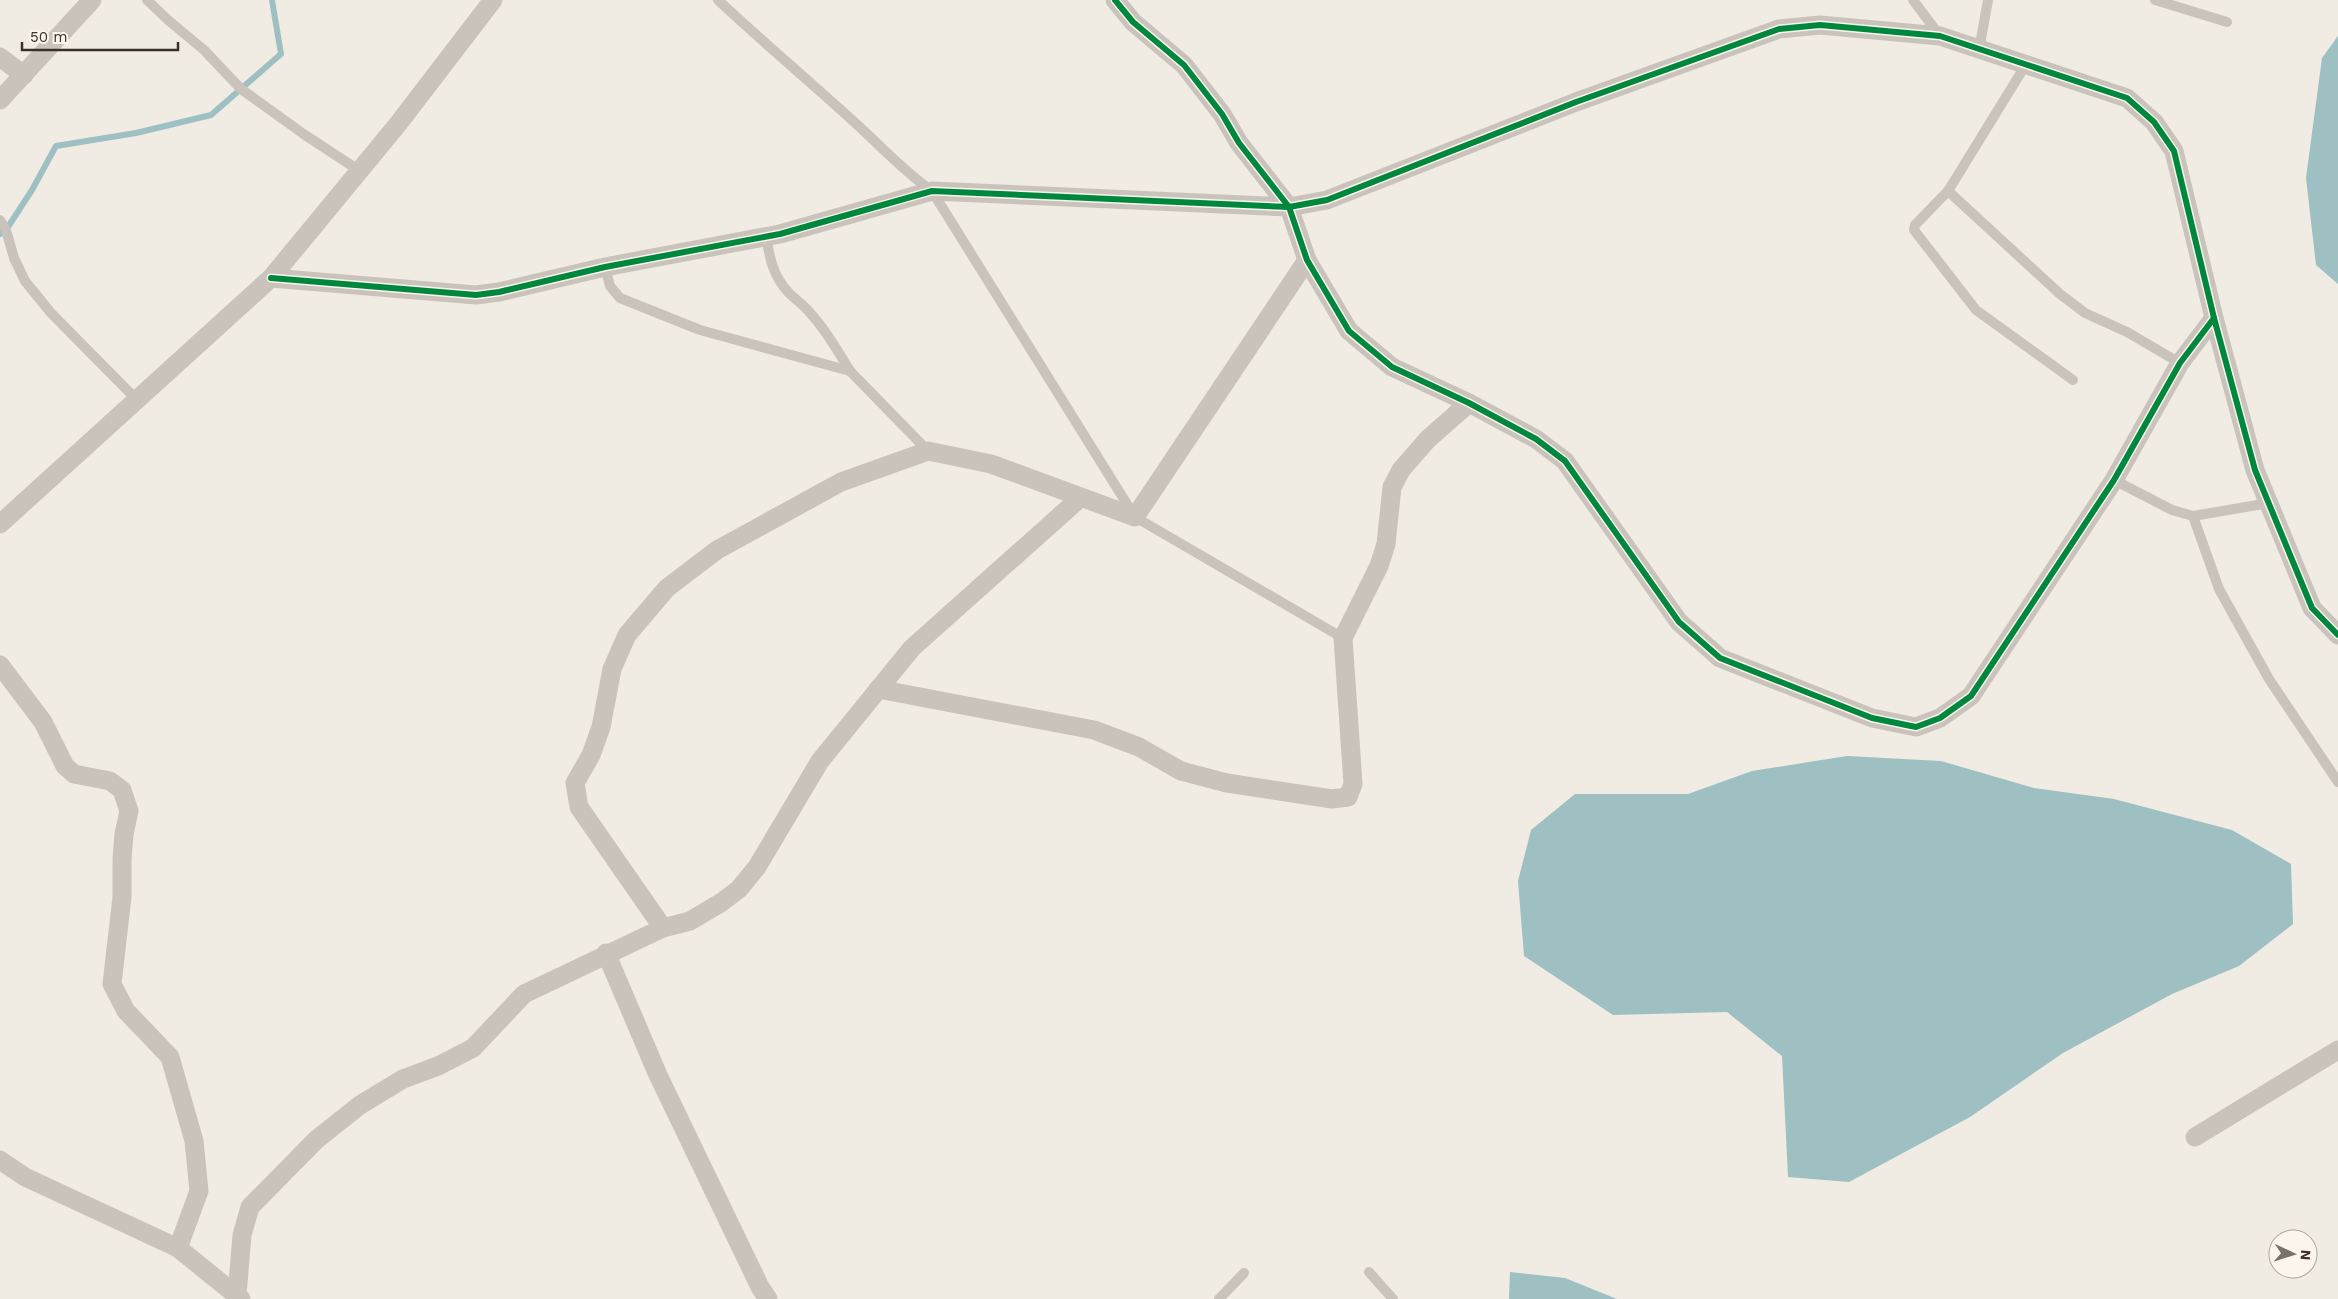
<svg xmlns="http://www.w3.org/2000/svg" width="2338" height="1299" font-family="'Work Sans',sans-serif">
  <style>
    .water { fill: #9ec0c2 }
    .lines { fill: none; stroke-linecap: round; stroke-linejoin: round }
    .stream { stroke: #9ec0c2; stroke-width: 6 }
    .service { stroke: #c9c3bc; stroke-width: 10 }
    .minor { stroke: #c9c3bc; stroke-width: 19 }
    .cycleway-casing { stroke: #fbf5ec; stroke-width: 9 }
    .cycleway { stroke: #00873e; stroke-width: 6 }
  </style>
  <rect width="100%" height="100%" fill="#f0ebe3"/>
  <g class="water">
    <path d="M2338,36v248l-22,-19 -10,-87 16,-120z"/>
    <path d="M1847,756l94,5 93,27 80,11 118,31 59,34 2,60 -54,42 -67,28 -109,59 -93,64 -121,65 -61,-5 -6,-121 -55,-44 -114,3 -89,-59 -6,-75 13,-51 44,-36h113l64,-23z"/>
    <path d="M1510,1272l55,6 52,21h-108z"/>
  </g>
  <g class="lines">
    <path class="stream" d="M0,234l6,-4 26,-40 24,-44 80,-13 75,-18 70,-61 -9,-54"/>
    <g class="service">
      <path d="M147,0l21,20 36,30 37,39 64,46 55,36"/>
      <path d="M718,0c44,41 90,80 134,120 27,24 50,50 80,71l203,326 208,121"/>
      <path d="M1913,0l27,36"/>
      <path d="M2155,0l72,22"/>
      <path d="M1979,50l9,-50"/>
      <path d="M2025,66l-77,125 -33,34 -1,5 62,80 97,70"/>
      <path d="M1948,191l112,103 25,19 42,19 53,31"/>
      <path d="M0,220l6,10 8,28 11,23 26,32 86,87"/>
      <path d="M766,237c4,22 7,39 23,56 7,7 16,13 22,21 16,17 27,38 39,57"/>
      <path d="M605,267l5,19 10,12 80,32 150,41 78,80"/>
      <path d="M2114,480l58,30 21,6 76,-13"/>
      <path d="M2193,516l26,73 50,90 69,103"/>
      <path d="M1369,1272l24,27"/>
      <path d="M1219,1299l25,-26"/>
    </g>
    <g class="minor">
      <path d="M1115,0l18,22 51,43 38,49 17,29 50,64 18,53 42,71 43,36 77,36 67,36 29,22 114,161 41,36 152,60 44,9 24,-9 31,-22 143,-216 66,-117 34,-45"/>
      <path d="M0,57l24,18"/>
      <path d="M0,100l92,-100"/>
      <path d="M271,278l205,17 23,-3 106,-25 175,-33 152,-43 357,16 38,-7 249,-98 203,-73 41,-4 120,11 187,62 27,24 20,29 40,167 41,152 57,138 26,27"/>
      <path d="M0,524l271,-246 127,-154 95,-124"/>
      <path d="M0,665l43,57 22,44 9,8 36,7 12,9 7,21 -5,23 -2,25v38l-10,87 14,27 44,46 24,84 5,50 -21,57"/>
      <path d="M878,689l216,41 45,17 42,24 46,12 105,16 16,-2 5,-13 -10,-146 36,-72 7,-22 6,-57 9,-17 27,-31 41,-36"/>
      <path d="M663,928l-84,-121 -4,-24 16,-28 10,-28 11,-58 15,-34 40,-47 50,-38 124,-68 87,-31 63,13 144,53 172,-257"/>
      <path d="M606,953l52,122 102,212 8,12"/>
      <path d="M2195,1137l143,-87"/>
      <path d="M0,1160l25,17 153,71 63,51"/>
      <path d="M237,1295l5,-60 8,-28 66,-67 44,-35 43,-26 35,-13 35,-18 51,-54 139,-66 27,-7 32,-19 17,-13 18,-22 63,-106 92,-113 168,-150"/>
    </g>
    <g class="cycleway-casing">
      <g id="cycleway">
        <path d="M1115,0l18,22 51,43 38,49 17,29 50,64 18,53 42,71 43,36 77,36 67,36 29,22 114,161 41,36 152,60 44,9 24,-9 31,-22 143,-216 66,-117 34,-45"/>
        <path d="M271,278l205,17 23,-3 106,-25 175,-33 152,-43 357,16 38,-7 249,-98 203,-73 41,-4 120,11 187,62 27,24 20,29 40,167 41,152 57,138 26,27"/>
      </g>
    </g>
    <use href="#cycleway" class="cycleway"/>
  </g>
  <g transform="translate(2293 1254) rotate(94)"><circle r="24" fill="#fbf5ec" stroke="#aea69e"/>
  <path d="M0-4L9 19L0 12L-9 19Z" fill="#7a716a"/>
  <text y="-8" font-size="14" font-weight="bold" text-anchor="middle" fill="#3b3029">N</text>
  </g>
  <path d="M22 42v8h156v-8" fill="none" stroke="#3b3029" stroke-width="2.5"/>
  <text x="30" y="42" font-size="15" fill="#3b3029" stroke="#fbf5ec" stroke-width="4" paint-order="stroke">50 m</text>
</svg>
